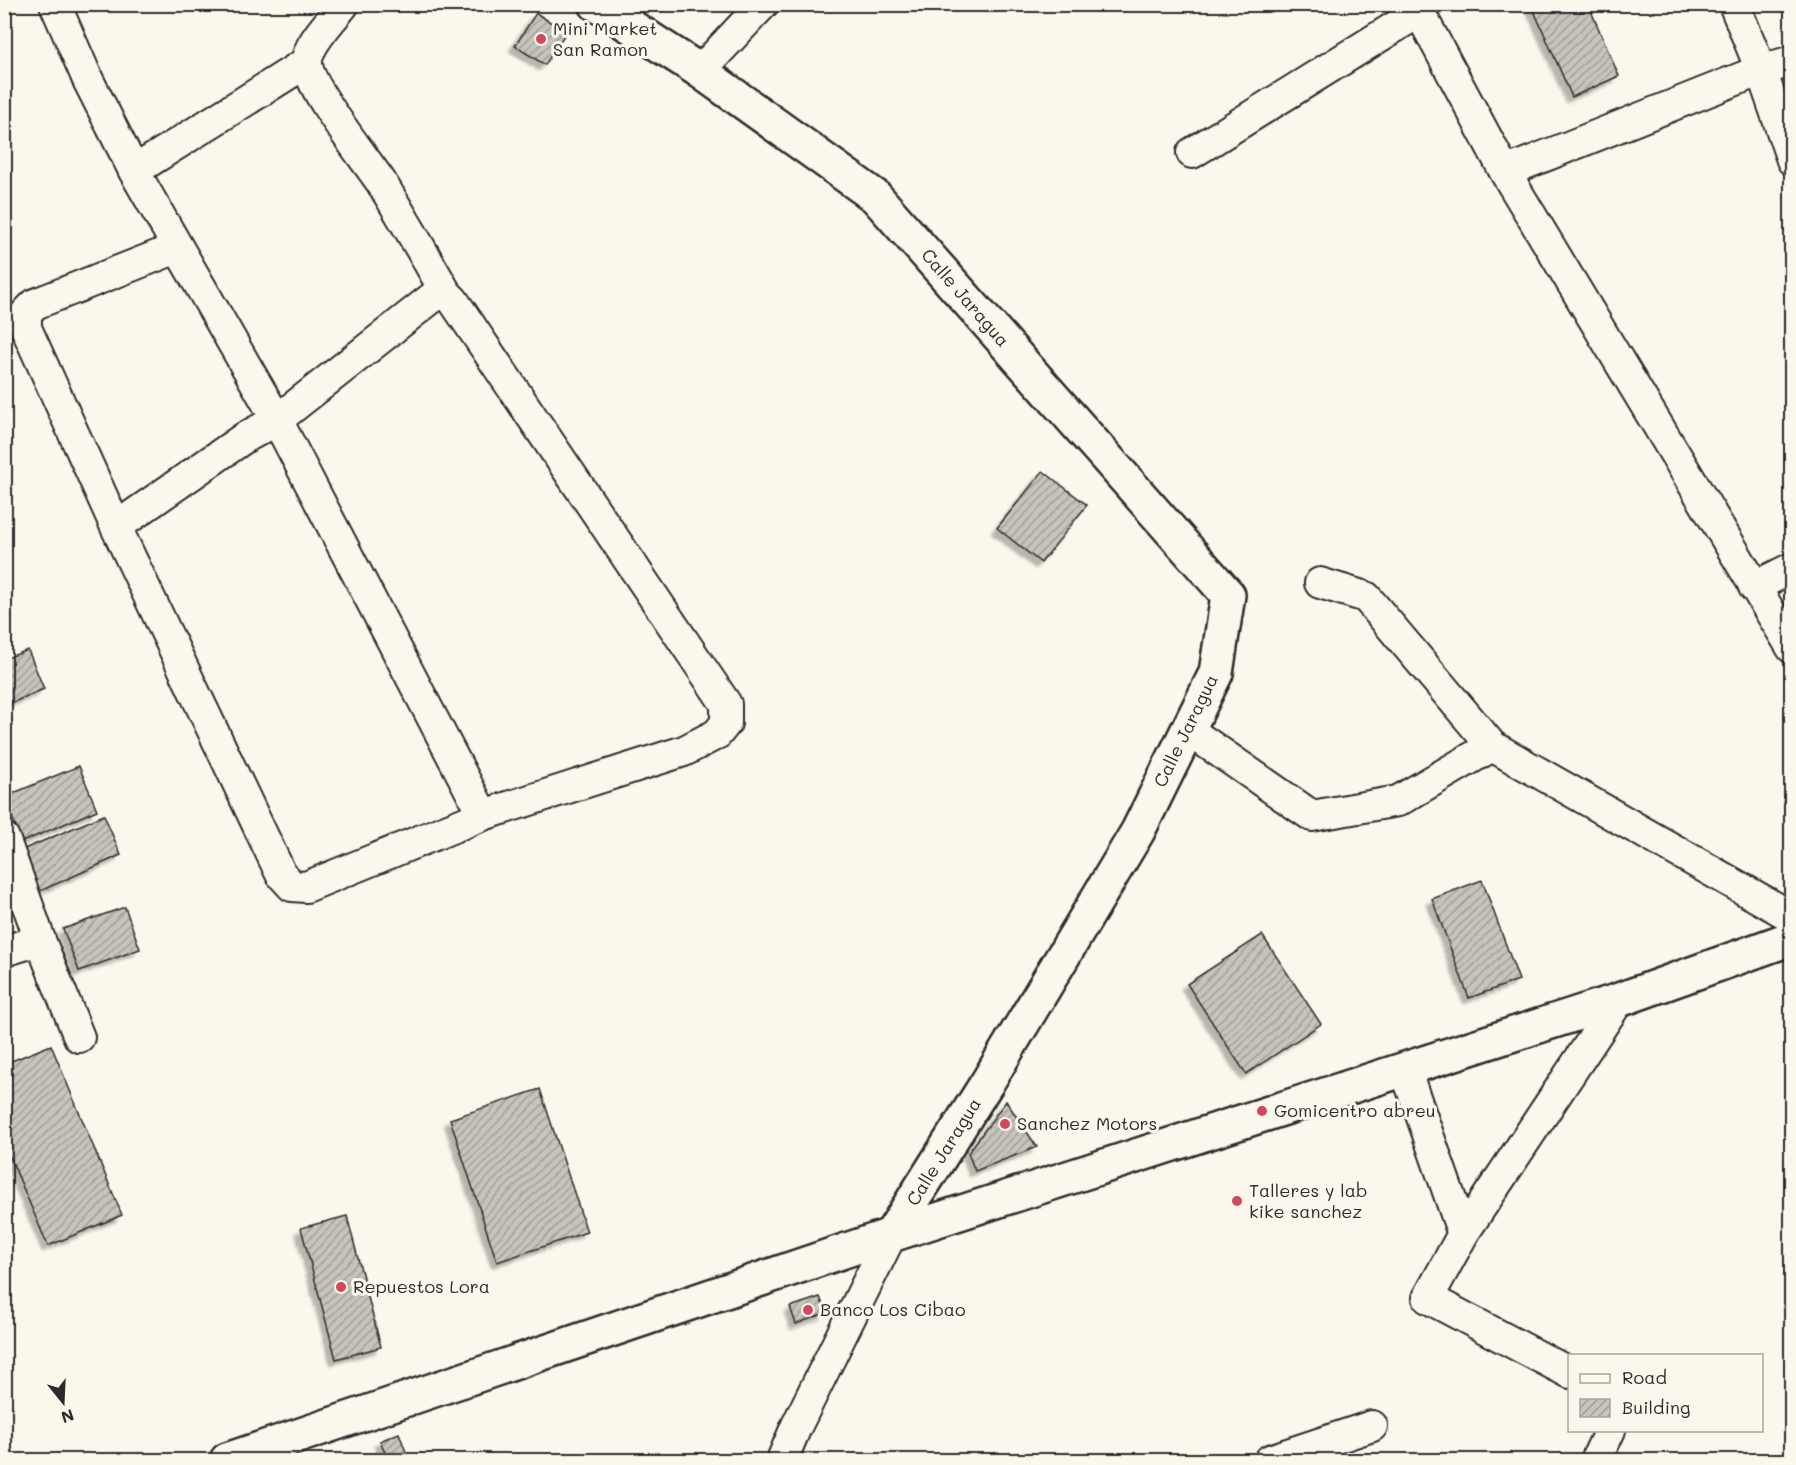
<svg xmlns="http://www.w3.org/2000/svg" width="1796" height="1465" font-family="Mali,sans-serif">
  <style>
    .building { fill: url(#building-hatch); stroke: #2b2b2b; stroke-width: 1.5; filter: url(#shadow) }
    .lines { fill: none; stroke-linecap: round; stroke-linejoin: round }
    .minor-casing { stroke: #2b2b2b; stroke-width: 34 }
    .tertiary-casing { stroke: #2b2b2b; stroke-width: 38 }
    .secondary-casing { stroke: #2b2b2b; stroke-width: 38 }
    .minor { stroke: #fbf7ec; stroke-width: 30 }
    .tertiary { stroke: #fbf7ec; stroke-width: 33 }
    .secondary { stroke: #fbf7ec; stroke-width: 33 }
    .poi-dot { fill: #d1495b; stroke: #fbf7ec; stroke-width: 2 }
    .labels { text-anchor: middle; stroke-width: 6; stroke-linejoin: round; paint-order: stroke }
    .poi-label { font-size: 18px; fill: #2b2b2b; stroke: #fbf7ec; text-anchor: start }
    .street-label { font-size: 18px; fill: #2b2b2b; stroke: #fbf7ec }
  </style>
  <defs>
    <pattern id="building-hatch" width="6" height="6" patternUnits="userSpaceOnUse" patternTransform="scale(1.5)"><rect width="6" height="6" fill="#c7c4bc"/><path d="M-1 1l2-2M0 6l6-6M5 7l2-2" fill="none" stroke="#a29f99"/></pattern>
    <filter id="shadow"><feDropShadow dx="-5.5" dy="5.5" stdDeviation="1.5" flood-color="#0004"/></filter>
  </defs>
  <rect width="100%" height="100%" fill="#fbf7ec"/>
  <filter id="ink" filterUnits="userSpaceOnUse"><feTurbulence type="fractalNoise" baseFrequency=".0167" numOctaves="2"/><feDisplacementMap in="SourceGraphic" scale="12" xChannelSelector="R" yChannelSelector="G"/><feConvolveMatrix kernelMatrix="1 2 1 2 8 2 1 2 1" color-interpolation-filters="sRGB"/></filter>
  <g filter="url(#ink)">
    <g class="building">
      <path d="M1531,4h57l31,72 -47,21z"/>
      <path d="M536,13l30,19 -21,33 -30,-19z"/>
      <path d="M1043,471l44,34 -46,58 -44,-35z"/>
      <path d="M28,650l16,39 -40,17v-47z"/>
      <path d="M79,766l18,44 -75,32 -18,-45z"/>
      <path d="M104,815l17,40 -81,36 -18,-41z"/>
      <path d="M1482,880l37,100 -50,18 -37,-99z"/>
      <path d="M125,907l15,42 -61,22 -16,-42z"/>
      <path d="M1262,935l59,89 -75,50 -59,-90z"/>
      <path d="M51,1045l71,170 -74,31 -44,-103v-79z"/>
      <path d="M540,1089l47,143 -90,30 -47,-143z"/>
      <path d="M1006,1101l31,46 -62,24 -7,-18z"/>
      <path d="M347,1216l34,131 -45,12 -35,-131z"/>
      <path d="M820,1297l6,16 -30,11 -6,-17z"/>
      <path d="M399,1433l10,27h-21l-8,-19z"/>
    </g>
    <g class="lines">
      <g class="minor-casing">
        <g id="minor">
          <path d="M55,4l33,76 46,91 143,249 206,395"/>
          <path d="M344,4c-11,15 -36,39 -37,57 -1,23 59,99 74,121 23,37 44,74 65,111"/>
          <path d="M1415,4l90,168 287,476"/>
          <path d="M1734,4l27,66 31,90"/>
          <path d="M700,71l63,-67"/>
          <path d="M1192,153l227,-141"/>
          <path d="M134,171l173,-109"/>
          <path d="M1505,172l256,-102 31,-9"/>
          <path d="M116,527l128,-89 33,-18 156,-123 13,-4 7,7 273,404v19l-9,11 -33,17 -201,64 -177,72 -14,-1 -11,-12 -165,-347 -90,-199v-15l9,-9 142,-56"/>
          <path d="M1320,583l46,14 126,149 300,171"/>
          <path d="M1754,587l38,-19"/>
          <path d="M1188,730l124,86 86,-15 94,-55"/>
          <path d="M4,838l36,102 39,97"/>
          <path d="M4,951l36,-11"/>
          <path d="M1405,1069l58,165"/>
          <path d="M1570,1373l-142,-75 35,-64 156,-234"/>
          <path d="M782,1460l14,-33 95,-192"/>
          <path d="M1270,1460l102,-34"/>
          <path d="M1596,1460l14,-30"/>
        </g>
      </g>
      <g class="tertiary-casing">
        <path id="tertiary" d="M596,4l104,67 176,126 352,398 -12,78 -78,158 -151,252 -96,152"/>
      </g>
      <g class="secondary-casing">
        <path id="secondary" d="M227,1460l664,-225 728,-235 173,-62"/>
      </g>
      <use href="#minor" class="minor"/>
      <use href="#tertiary" class="tertiary"/>
      <use href="#secondary" class="secondary"/>
    </g>
  </g>
  <g class="poi-dot">
    <circle cx="541" cy="39" r="6"/>
    <circle cx="1262" cy="1111" r="6"/>
    <circle cx="1005" cy="1124" r="6"/>
    <circle cx="1237" cy="1201" r="6"/>
    <circle cx="341" cy="1287" r="6"/>
    <circle cx="808" cy="1310" r="6"/>
  </g>
  <g class="labels">
    <g class="poi-label">
      <text x="553" y="35">Mini Market<tspan x="553" dy="21">San Ramon</tspan></text>
      <text x="1274" y="1117">Gomicentro abreu</text>
      <text x="1017" y="1130">Sanchez Motors</text>
      <text x="1249" y="1197">Talleres y lab<tspan x="1249" dy="21">kike sanchez</tspan></text>
      <text x="353" y="1293">Repuestos Lora</text>
      <text x="820" y="1316">Banco Los Cibao</text>
    </g>
    <g class="street-label">
      <text transform="translate(965 298) rotate(49)" y="6">Calle Jaragua</text>
      <text transform="translate(1186 731) rotate(-64)" y="6">Calle Jaragua</text>
      <text transform="translate(944 1152) rotate(-58)" y="6">Calle Jaragua</text>
    </g>
  </g>
  <rect width="1796" height="1465" fill="none" stroke="#fbf7ec" stroke-width="24"/>
  <rect x="12" y="12" width="1772" height="1441" fill="none" stroke="#2b2b2b" stroke-width="2" filter="url(#ink)"/>
  <rect x="1568" y="1354" width="195" height="78" fill="#fbf7ec" stroke="#a8a59f" stroke-width="1.5"/>
  <rect x="1580" y="1374" width="30" height="9" fill="#fbf7ec" stroke="#a8a59f" stroke-width="1.5"/>
  <text x="1622" y="1384" font-size="18" fill="#2b2b2b">Road</text>
  <rect x="1580" y="1399" width="30" height="18" fill="url(#building-hatch)" stroke="#a8a59f" stroke-width="1.5"/>
  <text x="1622" y="1414" font-size="18" fill="#2b2b2b">Building</text>
  <g transform="translate(63 1402) rotate(162)" stroke="#fbf7ec" stroke-width="4.5" paint-order="stroke">
  <path d="M0-4.5L10 22L0 15L-10 22Z" fill="#2b2b2b"/>
  <text y="-9" font-size="16" font-weight="bold" text-anchor="middle" fill="#2b2b2b">N</text>
  </g>
</svg>
